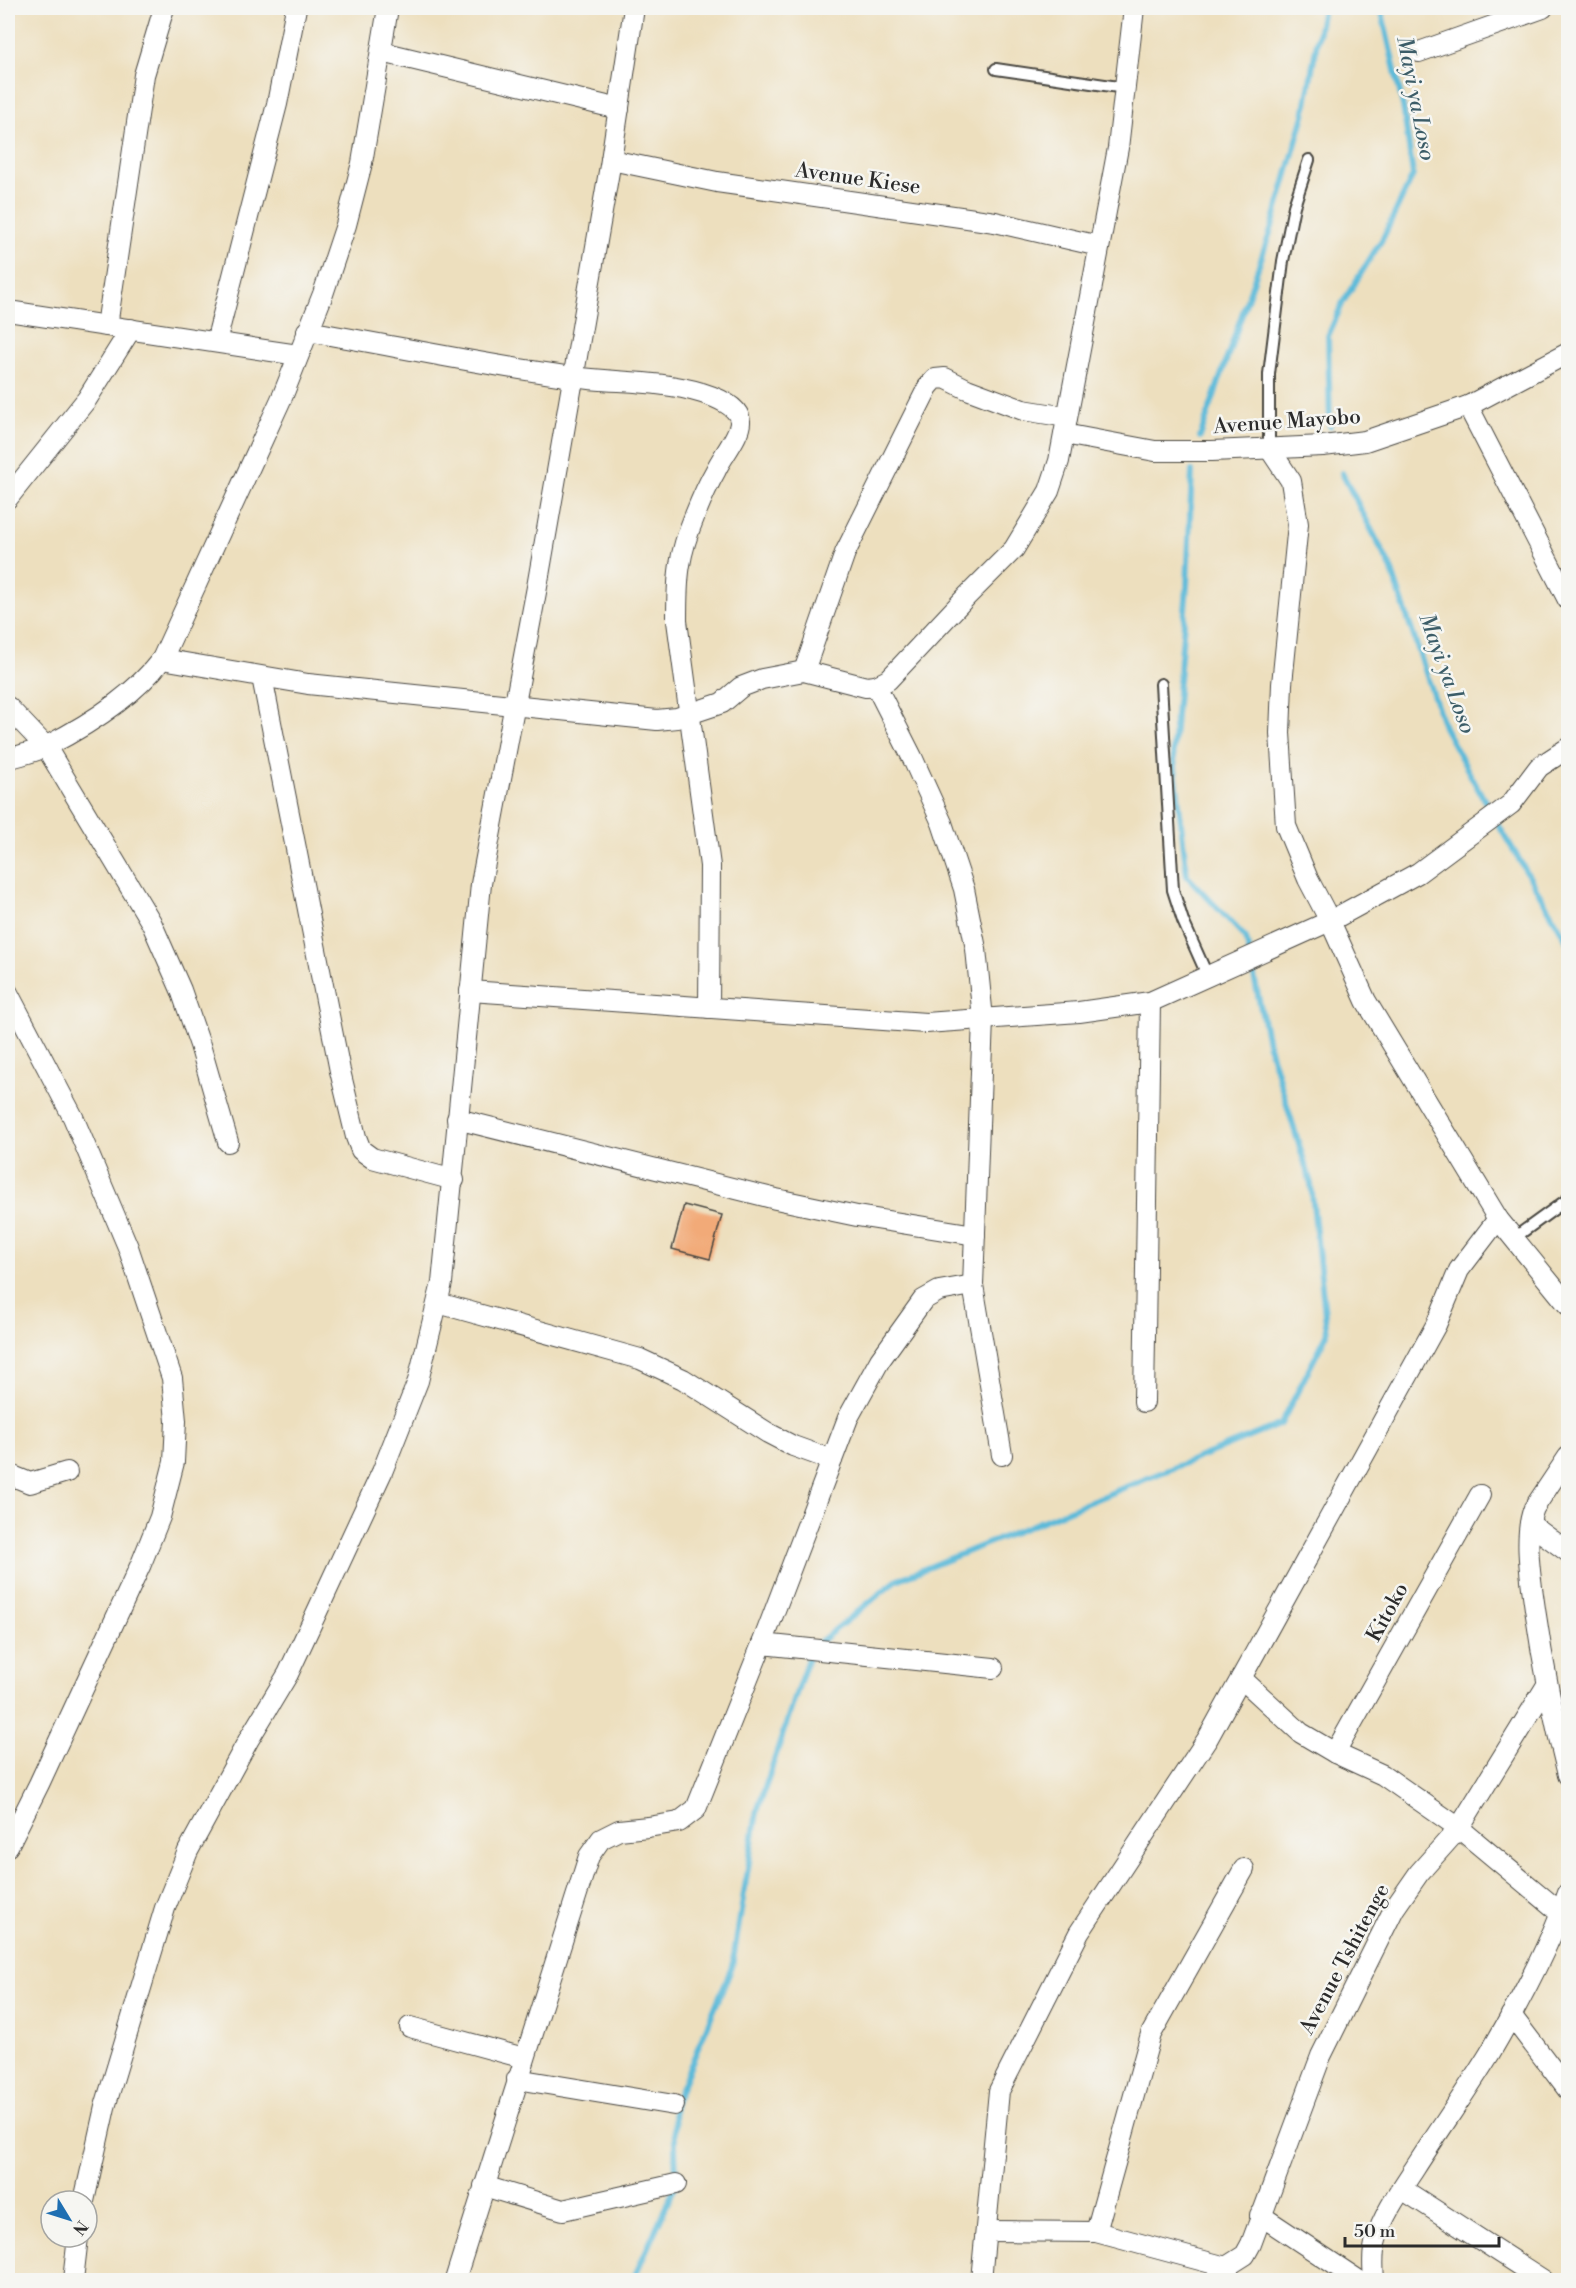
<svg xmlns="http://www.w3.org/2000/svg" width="1576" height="2288" font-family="'Libre Bodoni',serif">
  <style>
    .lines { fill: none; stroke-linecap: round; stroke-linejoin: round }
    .stream { stroke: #5bbad9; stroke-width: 6 }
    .building { fill: #f2aa78 }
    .service-casing { stroke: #484641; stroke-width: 14 }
    .minor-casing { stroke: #484641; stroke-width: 22 }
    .service { stroke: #fff; stroke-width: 10 }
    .minor { stroke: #fff; stroke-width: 20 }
    .labels { text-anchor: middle; stroke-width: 5; stroke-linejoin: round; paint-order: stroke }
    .street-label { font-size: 21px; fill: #2b2b2b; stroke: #f6f6f2 }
    .water-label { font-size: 22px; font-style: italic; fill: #3c5d68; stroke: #f6f6f2 }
  </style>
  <rect width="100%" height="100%" fill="#f6f6f2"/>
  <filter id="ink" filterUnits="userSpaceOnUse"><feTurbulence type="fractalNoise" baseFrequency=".0167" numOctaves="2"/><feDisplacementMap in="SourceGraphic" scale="12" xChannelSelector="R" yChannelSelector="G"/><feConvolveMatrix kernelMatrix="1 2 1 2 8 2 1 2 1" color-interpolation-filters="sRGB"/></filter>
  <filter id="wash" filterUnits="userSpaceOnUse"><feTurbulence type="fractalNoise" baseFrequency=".008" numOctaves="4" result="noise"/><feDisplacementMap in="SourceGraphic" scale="24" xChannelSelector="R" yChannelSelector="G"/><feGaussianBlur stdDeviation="1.35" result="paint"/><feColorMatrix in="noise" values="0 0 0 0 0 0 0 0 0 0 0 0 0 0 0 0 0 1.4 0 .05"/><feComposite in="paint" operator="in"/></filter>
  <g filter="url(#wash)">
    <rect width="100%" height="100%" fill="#eddfbe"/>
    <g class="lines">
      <g class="stream">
        <path d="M1330,426l-2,-90 15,-34 40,-64 30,-63 -10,-69 -22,-98"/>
        <path d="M1200,437l72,-210 32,-112 19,-107"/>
        <path d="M1342,473l49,95 53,159 48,87 76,128"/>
        <path d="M816,1645l81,-65 384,-156 46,-90 -16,-150 -43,-141 -22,-105 -59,-62 -14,-126 14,-163 5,-116"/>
        <path d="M633,2280l43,-96 -2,-79 58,-138 25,-155 53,-160"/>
      </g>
    </g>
    <g id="blocks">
      <path class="building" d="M684,1205l38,10 -12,44 -38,-10z"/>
    </g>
  </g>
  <g filter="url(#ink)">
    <use href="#blocks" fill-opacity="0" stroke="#484641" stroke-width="1.5"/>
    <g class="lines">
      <g class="service-casing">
        <g id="service">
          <path d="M996,69l129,19"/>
          <path d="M1269,448v-74l14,-113 11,-55 15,-46"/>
          <path d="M1161,684l12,206 10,31 25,56"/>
          <path d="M1514,1238l54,-39"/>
        </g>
      </g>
      <g class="minor-casing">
        <g id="minor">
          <path d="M382,52l237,57"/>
          <path d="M1419,52l124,-44"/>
          <path d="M611,160l106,22 278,40 104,24"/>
          <path d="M8,311l290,44"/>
          <path d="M107,326l37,-251 20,-67"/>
          <path d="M307,331c88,15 176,34 265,46 44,6 88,3 130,16 13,4 37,13 38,28 1,13 -19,37 -24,49 -8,14 -15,30 -21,45 -17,41 -18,62 -18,106l33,245 -1,142"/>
          <path d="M216,342l61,-238 19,-96"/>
          <path d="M1468,406l100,194"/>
          <path d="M1064,434l91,17h57l111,-5 42,-5 103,-35 100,-53"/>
          <path d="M1269,448l22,33 7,43 -16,160 -2,49 6,93 22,53 22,42 36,80 132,218 70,86"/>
          <path d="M8,498l79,-99 44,-70"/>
          <path d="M162,659l146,25 349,36 20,-2 45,-15 19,-16 21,-8 42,-8 62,16 10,-1 12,-6 79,-84 47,-47 35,-58 10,-30 59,-313 16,-140"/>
          <path d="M804,671l41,-118 83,-166 7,-8 10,-1 22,11 56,21 44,7"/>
          <path d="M262,677l78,394 16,66 5,13 11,8 82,22"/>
          <path d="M876,686l36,71 30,66 22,66 12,60 7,70 -10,266 29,170"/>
          <path d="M8,707l38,40 105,175 30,68 19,55 28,97"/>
          <path d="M8,759c12,-4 27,-7 39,-13 41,-21 87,-50 115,-87l121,-264 40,-101 23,-69 16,-62 26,-155"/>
          <path d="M470,991l456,32 153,-11 71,-10 180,-81 88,-48 93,-69 28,-37 29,-19"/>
          <path d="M8,993l65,124 55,130 44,131 4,43 -2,41 -14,55 -19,47 -102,220 -31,62"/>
          <path d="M457,1119l319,80 81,17 118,19"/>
          <path d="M438,1303l202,56 43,20 85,54 25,13 39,14"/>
          <path d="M1144,1402l6,-400"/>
          <path d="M1568,1457l-34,51c-11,27 -3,72 1,101 8,56 19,111 33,166"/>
          <path d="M8,1474l22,9 37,-11"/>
          <path d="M1530,1524l38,28"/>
          <path d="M762,1644l231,24"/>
          <path d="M1241,1678l60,55 34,20 48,22 76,53 102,85"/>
          <path d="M1335,1753l145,-258"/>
          <path d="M1511,2015l57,75"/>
          <path d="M410,2027l114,31"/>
          <path d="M517,2079l157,26"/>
          <path d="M484,2186l79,24 113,-26"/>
          <path d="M1402,2189l141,91"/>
          <path d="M84,2201l21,-94 60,-199 23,-57 61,-112 39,-65 94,-202 36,-91 24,-98 39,-399 56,-297 74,-427 23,-152"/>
          <path d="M1260,2215l98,65"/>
          <path d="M986,2231l110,1 130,35 19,-12 6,-11 70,-188 73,-147 25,-36 40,-45 88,-143"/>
          <path d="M1096,2232l55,-198 93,-165"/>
          <path d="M73,2280l5,-43"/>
          <path d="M455,2280l134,-424 12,-17 18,-9 29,-3 31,-5 17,-13 66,-165 86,-226 32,-58 43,-60 16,-9 34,-6"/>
          <path d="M981,2280l18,-189 80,-158 129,-195 228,-413 23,-55 39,-51"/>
          <path d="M1374,2280c-1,-13 -2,-27 2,-40 6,-24 26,-52 39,-72 25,-39 51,-76 75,-115 28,-48 60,-108 78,-160"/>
        </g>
      </g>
      <use href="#service" class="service"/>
      <use href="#minor" class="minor"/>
    </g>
  </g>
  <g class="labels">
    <g class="street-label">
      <text transform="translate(858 178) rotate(8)" y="7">Avenue Kiese</text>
      <text transform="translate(1287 421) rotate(-4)" y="7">Avenue Mayobo</text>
      <text transform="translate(1387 1612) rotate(-61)" y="7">Kitoko</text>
      <text transform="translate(1344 1959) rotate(-62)" y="7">Avenue Tshitenge</text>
    </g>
    <g class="water-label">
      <text transform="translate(1417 98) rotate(79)" y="8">Mayi ya Loso</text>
      <text transform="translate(1448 673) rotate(70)" y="8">Mayi ya Loso</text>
    </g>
  </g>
  <rect width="1576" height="2288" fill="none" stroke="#f6f6f2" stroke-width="30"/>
  <g transform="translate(69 2219) rotate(128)"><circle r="28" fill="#f6f6f2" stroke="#a5a5a2" stroke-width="1.5"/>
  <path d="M0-4.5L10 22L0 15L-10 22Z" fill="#1f6fb2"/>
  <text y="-9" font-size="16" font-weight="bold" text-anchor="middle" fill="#2b2b2b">N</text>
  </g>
  <path d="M1345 2237v9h154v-9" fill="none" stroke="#2b2b2b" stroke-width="3"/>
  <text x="1354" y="2237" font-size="18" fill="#2b2b2b" stroke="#f6f6f2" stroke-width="4.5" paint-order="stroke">50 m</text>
</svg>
